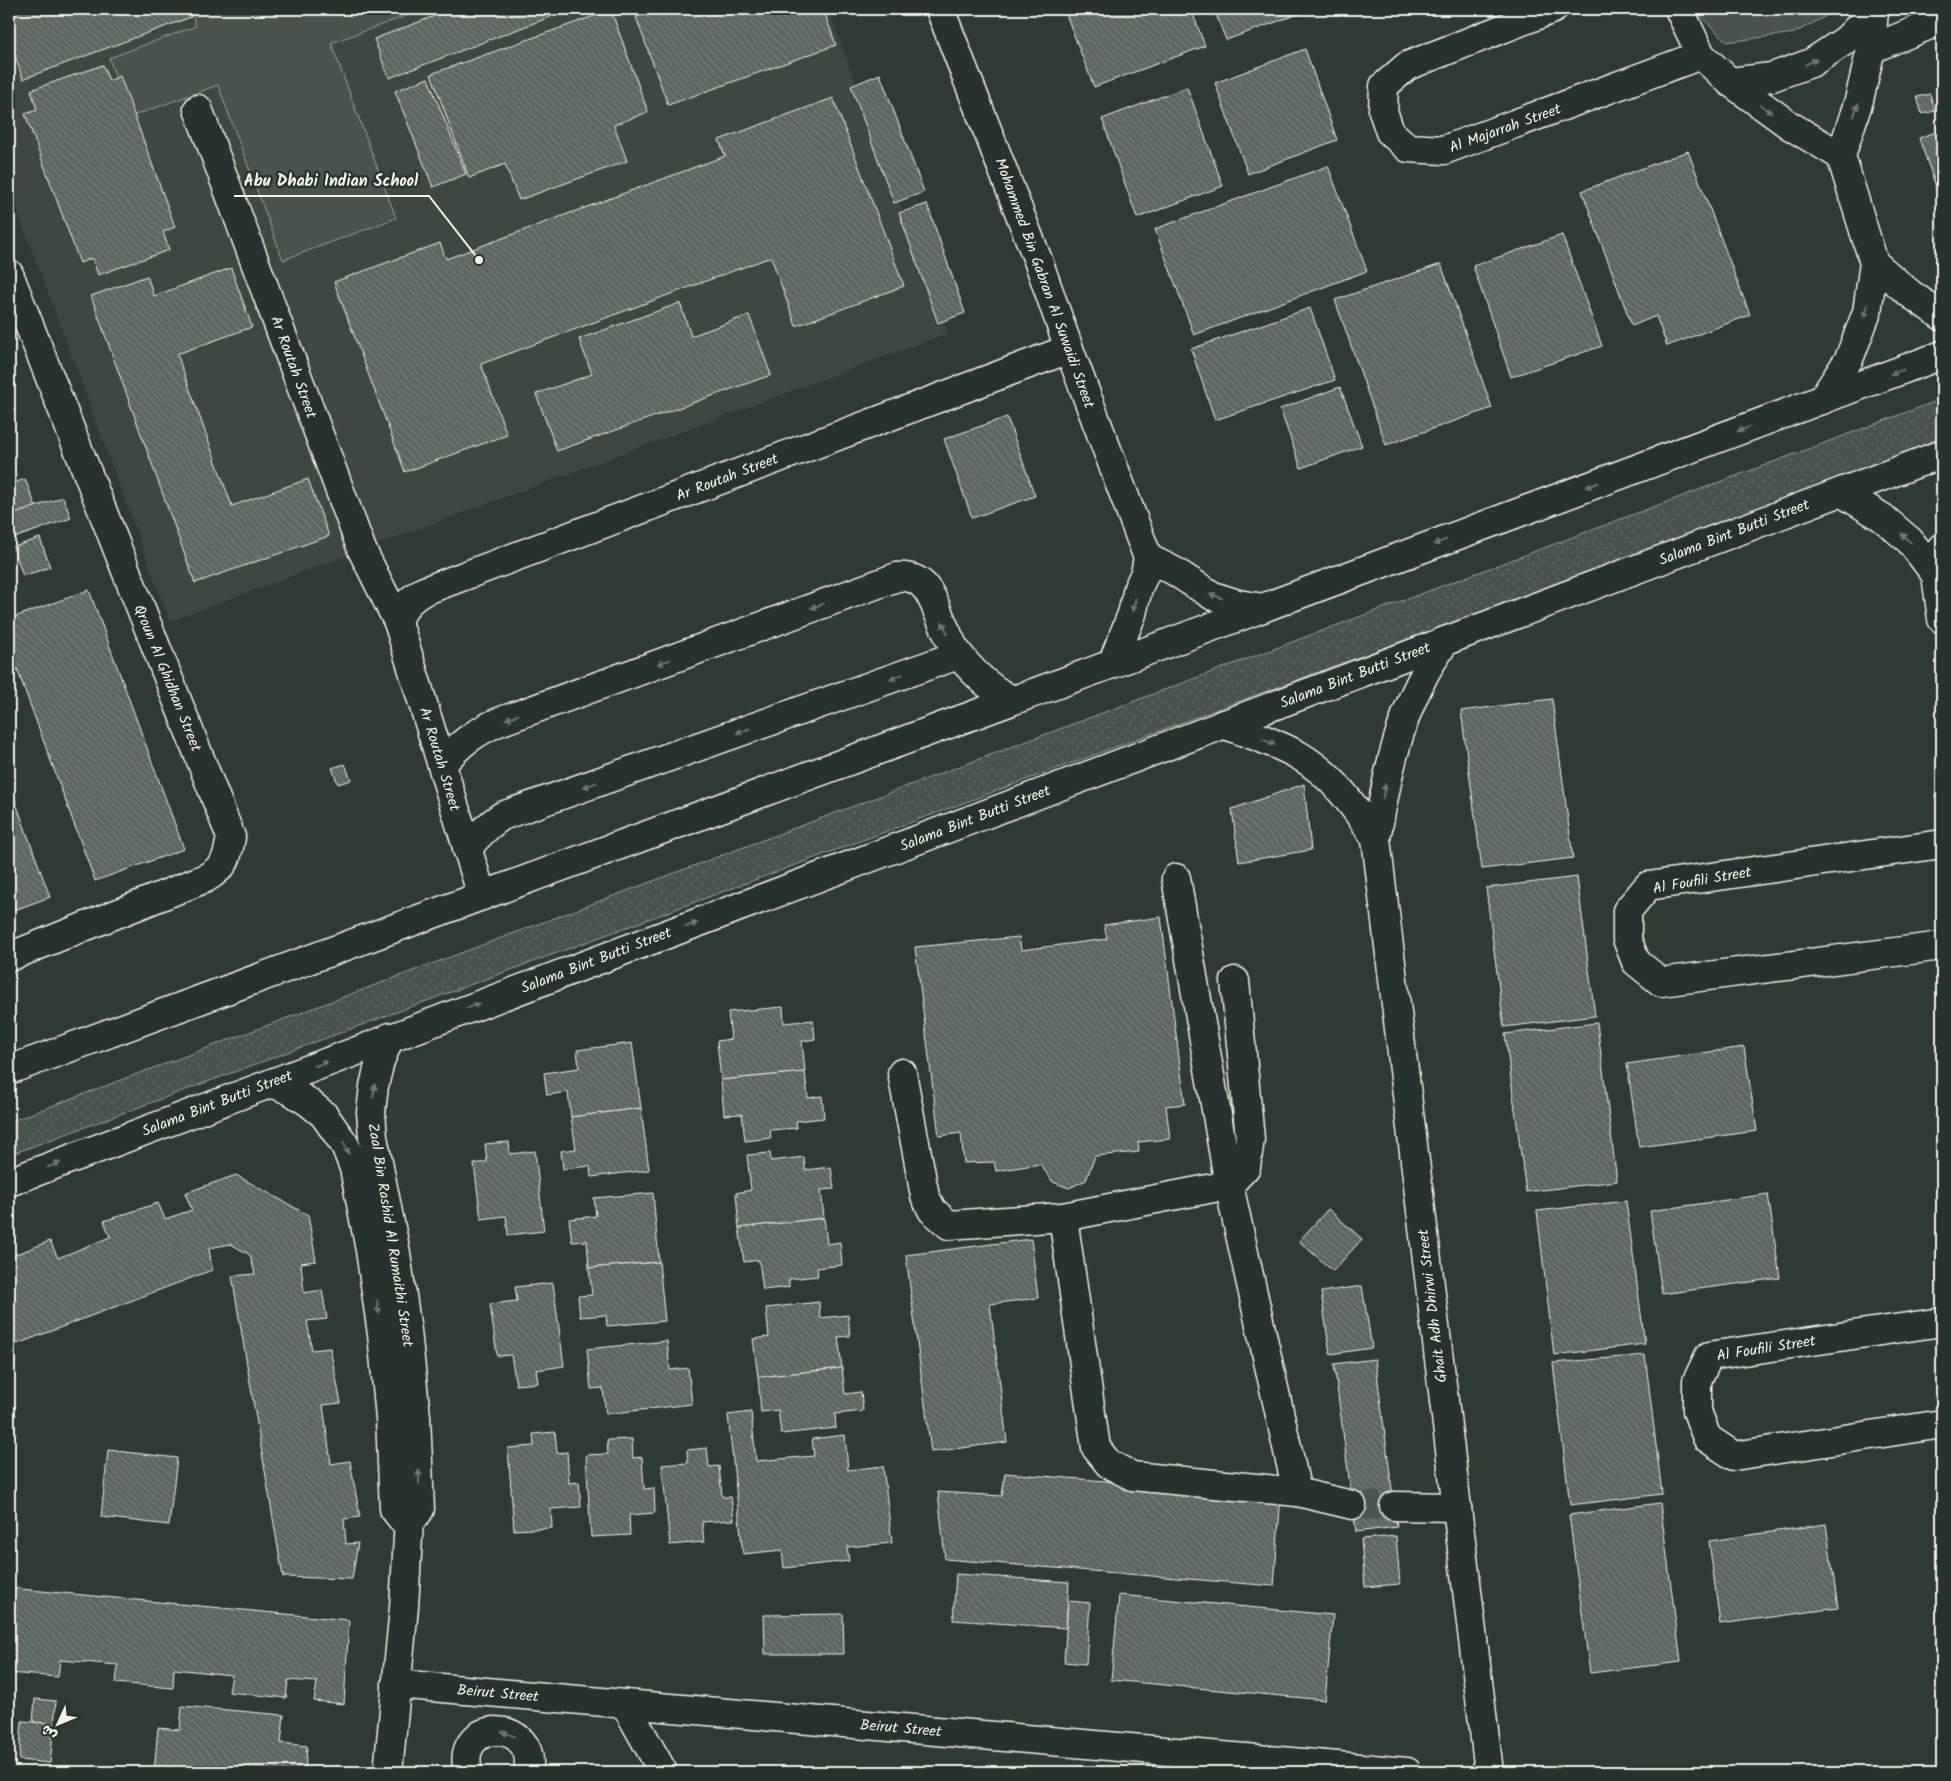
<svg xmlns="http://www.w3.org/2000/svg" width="1951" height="1781" font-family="Kalam,'Playpen Sans Arabic',sans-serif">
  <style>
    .built { fill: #3c4841 }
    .grass { fill: url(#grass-dots); stroke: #9ea29a }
    .park { fill: #48524c; stroke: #9ea29a }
    .building { fill: url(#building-back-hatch); stroke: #f4f1e8 }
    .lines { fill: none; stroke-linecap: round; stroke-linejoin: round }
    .minor-tunnel { stroke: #4c564f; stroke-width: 28; stroke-dasharray: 28 14; stroke-linecap: butt }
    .minor-casing { stroke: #f4f1e8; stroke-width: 31 }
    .major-casing { stroke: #f4f1e8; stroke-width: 31 }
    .minor { stroke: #26332d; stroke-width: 28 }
    .major { stroke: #26332d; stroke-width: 28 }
    .oneway { fill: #6e766e }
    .labels { text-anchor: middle; stroke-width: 4.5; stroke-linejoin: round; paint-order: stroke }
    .street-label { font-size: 15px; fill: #f4f1e8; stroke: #26332d }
    .leader { fill: none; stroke: #f4f1e8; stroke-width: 2 }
    .callout-dot { fill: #f4f1e8; stroke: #26332d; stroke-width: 2 }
    .callout-label { font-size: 16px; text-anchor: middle; font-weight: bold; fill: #f4f1e8; stroke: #26332d; stroke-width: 4.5; stroke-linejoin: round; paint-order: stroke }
  </style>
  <defs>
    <pattern id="grass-dots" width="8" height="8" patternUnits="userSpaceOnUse" patternTransform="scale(1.25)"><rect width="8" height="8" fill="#48524c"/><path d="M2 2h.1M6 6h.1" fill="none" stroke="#636b66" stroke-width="1.8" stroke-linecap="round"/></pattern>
    <pattern id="building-back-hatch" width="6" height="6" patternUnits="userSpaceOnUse" patternTransform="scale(1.25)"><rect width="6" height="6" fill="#5c655e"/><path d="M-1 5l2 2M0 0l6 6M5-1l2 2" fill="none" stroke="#747c75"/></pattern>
  </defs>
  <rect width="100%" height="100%" fill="#2e3b34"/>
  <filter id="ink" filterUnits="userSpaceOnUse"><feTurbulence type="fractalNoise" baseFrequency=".02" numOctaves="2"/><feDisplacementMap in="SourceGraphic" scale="10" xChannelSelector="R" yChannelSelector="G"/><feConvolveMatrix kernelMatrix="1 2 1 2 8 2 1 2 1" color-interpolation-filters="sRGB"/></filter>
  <g filter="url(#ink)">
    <path class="built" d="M9,9h819l120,324 -778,288 -161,-433z"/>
    <path class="grass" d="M1942,399v43l-1933,713v-33z"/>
    <g class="park">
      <path d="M190,9h235l-94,34 65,175 -113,42 -65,-175 -88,32 -21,-59 87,-32z"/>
      <path d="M1698,9h141l-45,24 -67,9 -26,-25z"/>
    </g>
    <g class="building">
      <path d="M9,9h179l3,8 -168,62 -14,-40z"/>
      <path d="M453,9h118l-182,69 -15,-39z"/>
      <path d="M660,9h163l13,36 -168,60 -32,-88z"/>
      <path d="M1064,9h127l14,37 -111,41z"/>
      <path d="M1214,9h98l-86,31z"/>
      <path d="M611,10l37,102 -34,13 13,36 -108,39 -14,-36 -36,14 -38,-104z"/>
      <path d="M1305,49l32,91 -89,34 -33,-91z"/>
      <path d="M103,65l6,16 11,-5 55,151 -12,5 6,18 -71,25 -6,-17 -12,5 -55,-149 12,-4 -6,-20z"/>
      <path d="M880,74l44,118 -30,11 -43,-117z"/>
      <path d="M428,78l38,96 -33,13 -38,-96z"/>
      <path d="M1187,87l36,99 -86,32 -35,-99z"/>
      <path d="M1930,94l5,17 -13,3 -5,-17z"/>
      <path d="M833,98l71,188 -108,40 -25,-69 -290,107 26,71 -102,37 -71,-190 106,-39 6,16 279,-103 -6,-16z"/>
      <path d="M1942,130v67l-2,1 -21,-60z"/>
      <path d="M1688,151l62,164 -83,31 -11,-30 -24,10 -50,-135z"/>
      <path d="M1328,166l39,105 -173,64 -39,-106z"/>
      <path d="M927,204l38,109 -27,10 -39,-110z"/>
      <path d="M1562,235l40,111 -91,31 -38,-111z"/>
      <path d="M1441,264l51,144 -106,37 -51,-145z"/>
      <path d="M231,268l21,59 -75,27 55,152 76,-27 21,57 -134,47 -104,-287 56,-20 7,20z"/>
      <path d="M680,303l11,33 58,-21 22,60 -214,76 -21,-57 56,-20 -13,-35z"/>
      <path d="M1310,308l25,72 -120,40 -24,-71z"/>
      <path d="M1340,387l22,59 -61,22 -21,-59z"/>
      <path d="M1007,417l28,79 -63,22 -28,-79z"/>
      <path d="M25,479l11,28 -26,9 -1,-31z"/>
      <path d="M63,497l8,21 -57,20 -5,-14v-8z"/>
      <path d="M40,538l10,29 -27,9 -10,-29z"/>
      <path d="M89,590l95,259 -89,32 -86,-234v-28z"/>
      <path d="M1552,699l21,159 -91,11 -21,-158z"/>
      <path d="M345,764l6,16 -13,4 -6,-16z"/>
      <path d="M9,784l41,113 -41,15z"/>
      <path d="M1304,784l7,66 -72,12 -7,-53z"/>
      <path d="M1577,877l18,139 -91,11 -18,-139z"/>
      <path d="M1161,917l24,187 -19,2 4,33 -32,3 1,10 -44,4 -9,24 -17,8 -16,-6 -13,-18 -44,7 -2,-9 -30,1 -3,-30 -22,3 -24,-189 104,-10 2,13 86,-11 -3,-14z"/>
      <path d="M783,1007l1,16 29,-3 2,19 -13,2 3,31 -84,8 -4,-39 14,-2 -3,-27z"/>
      <path d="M1597,1023l20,158 -91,11 -21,-158z"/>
      <path d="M632,1043l9,65 -70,9 -3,-25 -21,3 -3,-22 35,-5 -2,-18z"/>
      <path d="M1744,1047l13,84 -118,16 -12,-83z"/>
      <path d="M805,1072l3,26 14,-2 2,22 -28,3 1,7 -27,2 1,8 -26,3 -3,-27 -18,1 -3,-35z"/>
      <path d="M641,1108l8,62 -58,7 -1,-11 -27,3 -2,-18 15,-2 -5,-32z"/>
      <path d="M509,1142l1,12 25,-3 9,80 -36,4 -2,-19 -25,3 -7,-55 13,-2 -2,-18z"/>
      <path d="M770,1153l1,8 33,-4 1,13 26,-3 3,22 -13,1 3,28 -85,10 -3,-35 15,-3 -4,-35z"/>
      <path d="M236,1175l72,40 8,46 -15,2 3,30 18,-3 5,29 -20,2 5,29 18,-2 11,55 -18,2 8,59 19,-3 10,56 -16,2 2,25 12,-1 -6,36 -69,-2 -51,-301 23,-2 -5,-19 -19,-11 -22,4 3,22 -203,77v-90l41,-16 8,17 52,-21 -6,-16 54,-18 7,16 27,-9 -7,-17z"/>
      <path d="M653,1193l6,69 -70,6 -2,-27 -15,1 -3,-23 27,-3 -2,-18z"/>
      <path d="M1768,1194l12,84 -118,16 -12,-83z"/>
      <path d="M1626,1201l19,143 -91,11 -17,-144z"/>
      <path d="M1328,1209l34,30 -29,32 -34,-30z"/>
      <path d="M824,1218l3,26 13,-2 2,23 -25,3 1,8 -29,3v8l-26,3 -4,-30 -15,2 -5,-34z"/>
      <path d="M1031,1239l7,59 -48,6 17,138 -76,10 -25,-197z"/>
      <path d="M659,1262l6,59 -58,5 -1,-11 -26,2 -2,-21 14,-1 -3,-27z"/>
      <path d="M553,1283l11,83 -28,4 2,13 -22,2 -5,-30 -14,1 -7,-52 27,-3 -2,-14z"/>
      <path d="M1362,1286l10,62 -42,6 -9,-62z"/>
      <path d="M819,1302l1,16 28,-3 2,21 -12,1 4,31 -84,9 -5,-38 16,-2 -3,-29z"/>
      <path d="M667,1341l3,29 18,-2 4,36 -86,10 -3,-26 -12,1 -4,-40z"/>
      <path d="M1645,1355l17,139 -92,11 -17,-142z"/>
      <path d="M1375,1359l22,168 -41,5 -22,-168z"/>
      <path d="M842,1368l3,26 16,-2 2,19 -28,3 1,14 -55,6 -3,-24 -17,2 -3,-35z"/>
      <path d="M751,1412l5,49 58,-5 -2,-17 33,-4 3,35 35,-4 9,77 -45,4 2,14 -65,7 -2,-18 -39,4 -15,-139z"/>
      <path d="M555,1432l2,21 10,-1 2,31 10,-1 2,25 -30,2 1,19 -38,2 -6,-82 26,-2 -1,-12z"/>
      <path d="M632,1439l1,19 9,-1 2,32 10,-1 1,25 -26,2 1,20 -39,2 -5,-82 22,-1 -1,-14z"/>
      <path d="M707,1448l2,19 10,-1 3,31h9l3,23 -32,2 2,20 -34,3 -8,-80 26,-2 -1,-13z"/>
      <path d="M108,1450l69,8 -8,67 -68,-8z"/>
      <path d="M1005,1473l276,22 -7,91 -329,-27 -7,-67 64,4z"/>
      <path d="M1660,1503l21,159 -91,11 -21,-158z"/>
      <path d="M1826,1524l12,84 -118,16 -11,-83z"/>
      <path d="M1396,1536l4,48 -35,3 -4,-48z"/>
      <path d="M956,1574l113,8 -3,46 -113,-8z"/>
      <path d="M9,1588l340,32 -5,84 -30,-3 3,-19 -29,-2 -2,18 -57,-6 3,-17 -58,-6 -1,19 -57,-5 2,-18 -58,-5 -2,17 -49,-4z"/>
      <path d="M1119,1595l214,20 -8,85 -214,-20z"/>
      <path d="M1068,1601l22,2 -4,61 -22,-2z"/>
      <path d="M843,1614l1,40h-79l-1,-39z"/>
      <path d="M35,1699l21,2 -2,23 -21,-2z"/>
      <path d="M182,1706l102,9 -3,28 26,3 -2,26h-151l4,-44 22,2z"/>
      <path d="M22,1721l32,3 -4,39 -31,-3z"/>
    </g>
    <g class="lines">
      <path class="minor-tunnel" d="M1352,1505l42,1"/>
      <g class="minor-casing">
        <g id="minor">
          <path d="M940,9l99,254 30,86 79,209 -3,15 -7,15 -6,26 -20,50"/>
          <path d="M1553,9l-146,57 -23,20 -1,25 7,21 18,16 36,2 257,-95"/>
          <path d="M1679,9l22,46 29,27 59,43 52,31"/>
          <path d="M1871,49l71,-29"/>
          <path d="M1730,82l42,-5 39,-14 35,-23 29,-30"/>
          <path d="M198,109l164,441 36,72"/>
          <path d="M1874,263l35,30 33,23"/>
          <path d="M9,274l222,563c-4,22 -5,29 -25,41l-197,79"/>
          <path d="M1822,400l27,-41 18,-47 7,-49 -33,-107 18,-56 12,-51 3,-40"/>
          <path d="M1841,492l42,26 27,23 26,34"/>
          <path d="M1942,547l-6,28 6,44"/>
          <path d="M1148,558l26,13 39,25 25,8 25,4"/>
          <path d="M1445,641c-7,12 -16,23 -22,36 -27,51 -37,106 -47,162l113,933"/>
          <path d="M1223,724c26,10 52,18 75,31 34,19 57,52 78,84"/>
          <path d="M442,764c17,-19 30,-30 54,-41l401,-146c28,-2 34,18 43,40 4,10 9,20 13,29 16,24 34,41 59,54"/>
          <path d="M1942,844l-294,42 -21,25v28l9,23 25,20 281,-36"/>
          <path d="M467,849c11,-14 21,-24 35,-33l456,-161"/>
          <path d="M1176,878l53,307 68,307"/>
          <path d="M482,896l-84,-274c5,-16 12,-23 26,-31l645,-242"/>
          <path d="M902,1073l23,123 7,14 17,15 114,-8 166,-32 17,-18 4,-28 -15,-158"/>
          <path d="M272,1083l19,8 17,11 16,13 21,30 9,23 16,82 12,84 8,84 4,91 8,10c10,1 14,-2 18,-10l-4,-93 -9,-85 -11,-78 -23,-116 -2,-25 3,-26 6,-25 10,-24"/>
          <path d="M1063,1217l33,231 13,16 23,12 165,16 55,13"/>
          <path d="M1942,1322l-233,34 -12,25v30l10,27 27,18 208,-32"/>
          <path d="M1394,1506l63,1"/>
          <path d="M396,1684l1011,88"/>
          <path d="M625,1704l38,68"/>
          <path d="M388,1772l16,-165 5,-88"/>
          <path d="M468,1772c-14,-55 71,-54 60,0"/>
        </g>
      </g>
      <g class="major-casing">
        <g id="major">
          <path d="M9,1070l1103,-406 830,-309"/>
          <path d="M9,1182l1933,-728"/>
        </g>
      </g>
      <use href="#minor" class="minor"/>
      <use href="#major" class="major"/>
    </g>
    <defs><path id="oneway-solid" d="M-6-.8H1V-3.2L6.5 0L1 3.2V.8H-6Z" transform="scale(1.25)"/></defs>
    <g class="oneway">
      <use href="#oneway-solid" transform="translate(1811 62) rotate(-26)"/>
      <use href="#oneway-solid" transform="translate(1766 109) rotate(36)"/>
      <use href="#oneway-solid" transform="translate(1856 110) rotate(-72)"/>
      <use href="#oneway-solid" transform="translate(1866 311) rotate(105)"/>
      <use href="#oneway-solid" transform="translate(1897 372) rotate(160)"/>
      <use href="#oneway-solid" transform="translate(1744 429) rotate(160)"/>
      <use href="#oneway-solid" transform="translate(1592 485) rotate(160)"/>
      <use href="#oneway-solid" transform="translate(1906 538) rotate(-137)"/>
      <use href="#oneway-solid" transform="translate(1440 542) rotate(160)"/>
      <use href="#oneway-solid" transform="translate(1216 596) rotate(-159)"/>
      <use href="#oneway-solid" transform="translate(1134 605) rotate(103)"/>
      <use href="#oneway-solid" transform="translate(817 606) rotate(160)"/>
      <use href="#oneway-solid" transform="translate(945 628) rotate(-114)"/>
      <use href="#oneway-solid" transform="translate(664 662) rotate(160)"/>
      <use href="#oneway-solid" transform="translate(896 677) rotate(160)"/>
      <use href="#oneway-solid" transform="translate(512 717) rotate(160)"/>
      <use href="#oneway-solid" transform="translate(743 731) rotate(161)"/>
      <use href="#oneway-solid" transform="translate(1269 742) rotate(23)"/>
      <use href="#oneway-solid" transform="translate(590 785) rotate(161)"/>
      <use href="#oneway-solid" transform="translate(1384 791) rotate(-80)"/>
      <use href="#oneway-solid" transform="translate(691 925) rotate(-21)"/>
      <use href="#oneway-solid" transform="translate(473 1006) rotate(-20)"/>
      <use href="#oneway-solid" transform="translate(321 1064) rotate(-21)"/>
      <use href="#oneway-solid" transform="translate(374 1091) rotate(-82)"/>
      <use href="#oneway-solid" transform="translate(346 1148) rotate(65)"/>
      <use href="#oneway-solid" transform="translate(54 1165) rotate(-21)"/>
      <use href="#oneway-solid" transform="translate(378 1307) rotate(82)"/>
      <use href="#oneway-solid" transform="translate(419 1477) rotate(-92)"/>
      <use href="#oneway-solid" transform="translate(508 1734) rotate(-160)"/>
    </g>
  </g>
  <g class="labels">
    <g class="street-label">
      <text transform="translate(1505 128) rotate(-20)" y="5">Al Majarrah Street</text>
      <text transform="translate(1045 283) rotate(70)" y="5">Mohammed Bin Gabran Al Suwaidi Street</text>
      <text transform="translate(294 367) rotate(70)" y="5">Ar Routah Street</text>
      <text transform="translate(727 477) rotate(-21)" y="5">Ar Routah Street</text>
      <text transform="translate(1734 532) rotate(-21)" y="5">Salama Bint Butti Street</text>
      <text transform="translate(1355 675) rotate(-21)" y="5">Salama Bint Butti Street</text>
      <text transform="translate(168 678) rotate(68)" y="5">Qroun Al Ghidhan Street</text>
      <text transform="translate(440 759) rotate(73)" y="5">Ar Routah Street</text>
      <text transform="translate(975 818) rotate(-21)" y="5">Salama Bint Butti Street</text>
      <text transform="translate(1702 880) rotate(-10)" y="5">Al Foufili Street</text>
      <text transform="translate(596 960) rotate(-21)" y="5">Salama Bint Butti Street</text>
      <text transform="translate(217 1103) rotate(-21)" y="5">Salama Bint Butti Street</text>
      <text transform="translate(391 1235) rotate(81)" y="5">Zaal Bin Rashid Al Rumaithi Street</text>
      <text transform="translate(1432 1306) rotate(-97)" y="5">Ghait Adh Dhirwi Street</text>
      <text transform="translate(1766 1348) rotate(-9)" y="5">Al Foufili Street</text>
      <text transform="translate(498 1693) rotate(5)" y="5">Beirut Street</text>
      <text transform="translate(901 1728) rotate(5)" y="5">Beirut Street</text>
    </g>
  </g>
  <path class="leader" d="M479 260L429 196H234"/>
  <circle class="callout-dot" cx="479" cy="260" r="5"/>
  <g class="callout-label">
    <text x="331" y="186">Abu Dhabi Indian School</text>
  </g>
  <rect width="1951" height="1781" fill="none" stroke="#26332d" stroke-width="30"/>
  <rect x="15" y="15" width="1921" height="1751" fill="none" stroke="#f4f1e8" stroke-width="2" filter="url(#ink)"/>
  <g transform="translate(58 1724) rotate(226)" stroke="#26332d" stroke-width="4" paint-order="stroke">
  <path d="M0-4L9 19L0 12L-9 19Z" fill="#f4f1e8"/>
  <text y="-8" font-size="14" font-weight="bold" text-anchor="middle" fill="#f4f1e8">ش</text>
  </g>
</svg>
